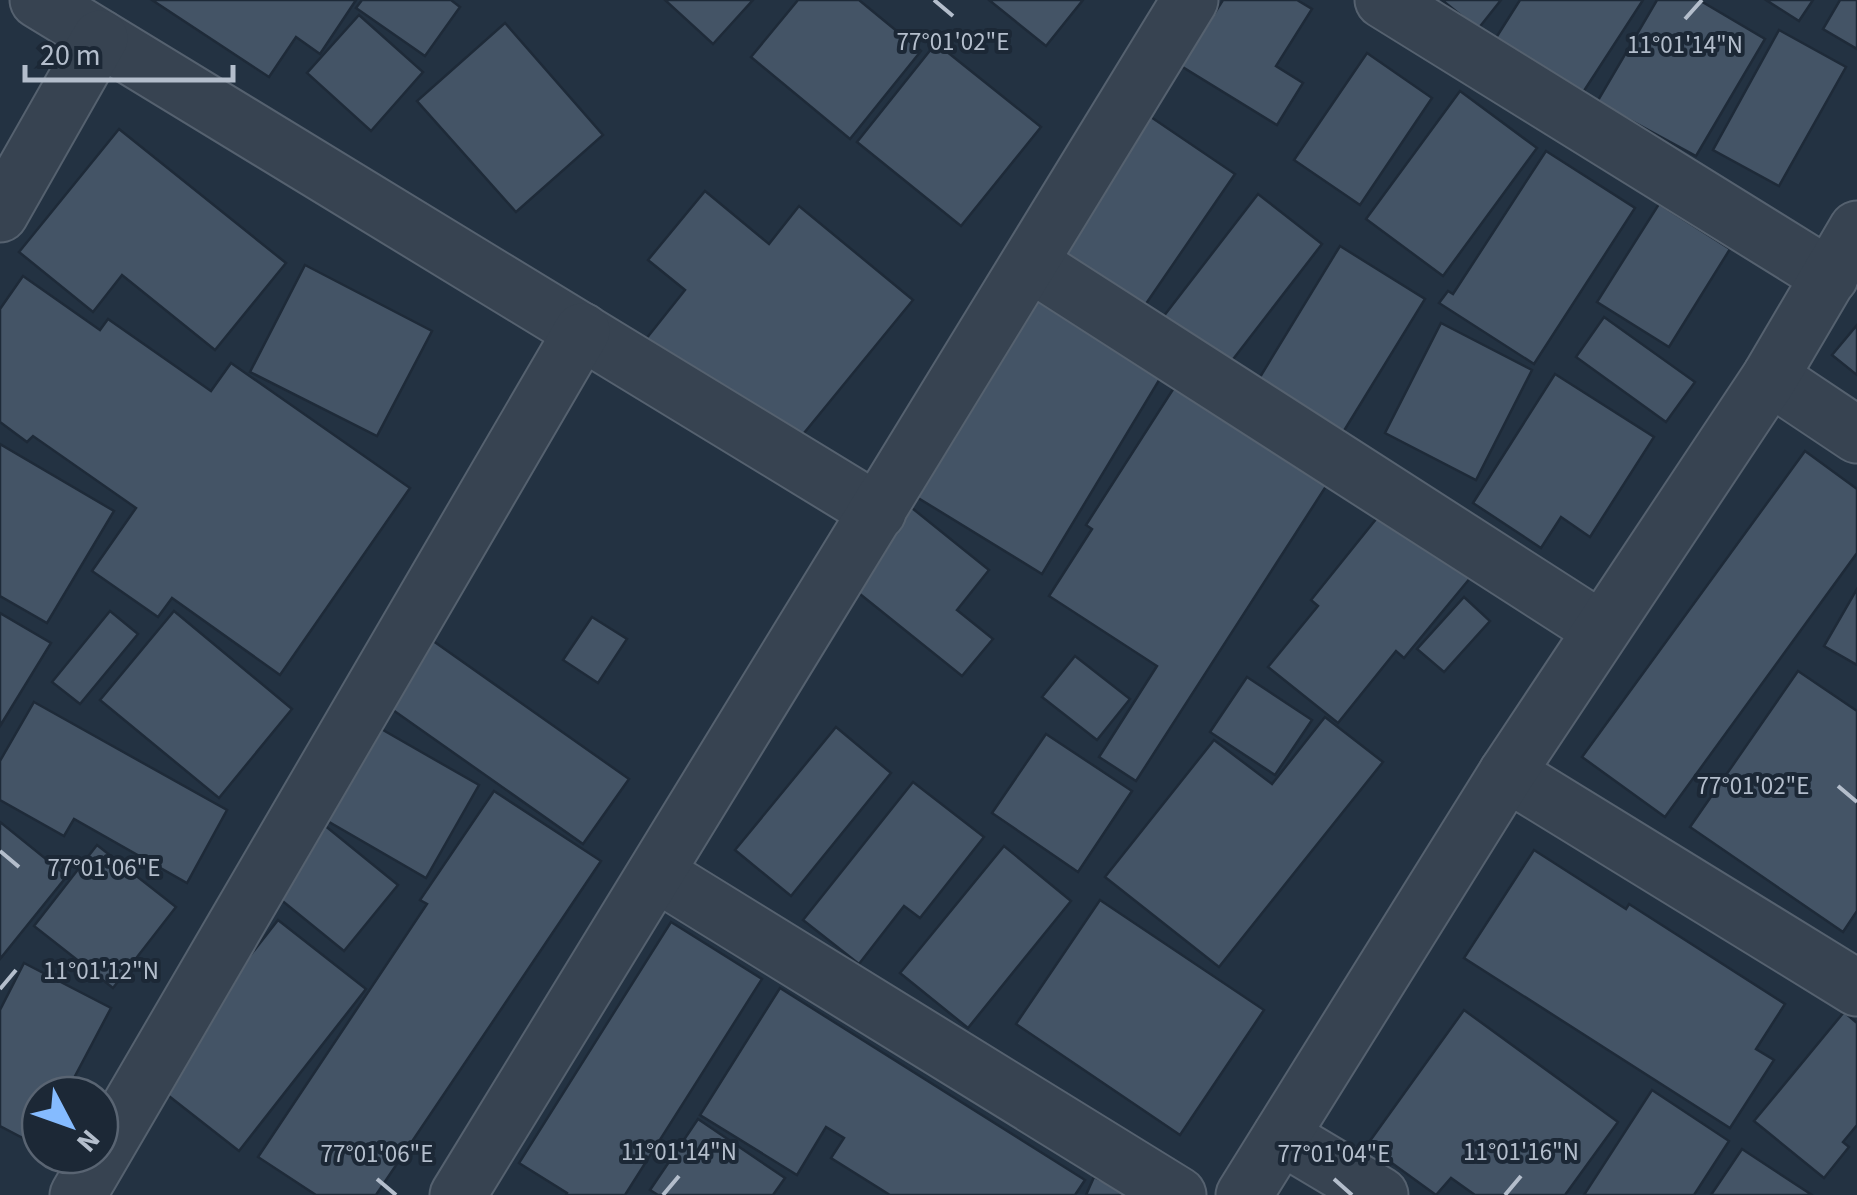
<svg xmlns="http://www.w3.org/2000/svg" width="1857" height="1195" font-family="'Source Sans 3',sans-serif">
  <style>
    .building { fill: #445466; stroke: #1e2a38; stroke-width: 2.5 }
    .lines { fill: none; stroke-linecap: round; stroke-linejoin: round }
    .minor-casing { stroke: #55616f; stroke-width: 59 }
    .minor { stroke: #374351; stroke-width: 55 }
    .ticks { fill: none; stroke: #b4becc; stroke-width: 4 }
    .ticks-label { font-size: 25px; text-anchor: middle; fill: #b4becc; stroke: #1c2836; stroke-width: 8; stroke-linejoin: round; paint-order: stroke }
  </style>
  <rect width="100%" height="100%" fill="#233242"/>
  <g class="building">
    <path d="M152,0h204l-36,54 -24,-17 -27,40z"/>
    <path d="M362,0h89l9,7 -35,49 -69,-48z"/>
    <path d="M665,0h88l-40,44z"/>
    <path d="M798,0h61l62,51 -71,88 -99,-82z"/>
    <path d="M989,0h94l-37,46z"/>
    <path d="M1223,0h74l15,9 -36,57 27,17 -26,42 -96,-59z"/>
    <path d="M1442,0h59l-23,29z"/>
    <path d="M1520,0h123l-63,97 -86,-56z"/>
    <path d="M1657,0h42l66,39 -69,117 -99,-54z"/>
    <path d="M1766,0h47l-14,21z"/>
    <path d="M1840,0h17v49l-34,-20z"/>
    <path d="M359,15l64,57 -52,59 -64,-58z"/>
    <path d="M505,23l98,112 -87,77 -99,-111z"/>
    <path d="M1779,30l67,37 -67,119 -66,-36z"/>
    <path d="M936,43l105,84 -80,99 -104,-84z"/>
    <path d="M1367,53l65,45 -72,107 -66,-45z"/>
    <path d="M1460,91l77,57 -94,128 -77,-57z"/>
    <path d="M1145,113l90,61 -94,137 -90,-62z"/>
    <path d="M119,129l167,134 -71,87 -93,-75 -29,37 -74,-60z"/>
    <path d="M1546,151l89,57 -101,156 -95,-61 9,-12 5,3z"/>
    <path d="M705,191l64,53 30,-38 114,94 -127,155 -140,-116 39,-49 -37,-30z"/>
    <path d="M1258,194l64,50 -98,127 -64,-50z"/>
    <path d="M1659,204l71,45 -61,98 -72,-45z"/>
    <path d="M1340,246l85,53 -83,135 -85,-52z"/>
    <path d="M305,265l127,66 -55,105 -127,-64z"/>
    <path d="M23,276l77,54 8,-11 103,72 20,-28 179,125 -130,187 -108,-77 -14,19 -66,-46 44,-63 -103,-72 -6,6 -27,-20v-113z"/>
    <path d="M1030,296l131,81 -119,197 -132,-81z"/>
    <path d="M1604,317l91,65 -29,40 -90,-65z"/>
    <path d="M1441,323l91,47 -56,110 -91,-47z"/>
    <path d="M1857,325v50l-25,-20z"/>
    <path d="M1555,374l99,63 -64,100 -29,-20 -20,31 -68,-45z"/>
    <path d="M1179,380l153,97 -196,304 -37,-24 58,-91 -108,-70 43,-67 -6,-4z"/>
    <path d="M0,444l114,67 -67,112 -47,-27z"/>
    <path d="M1805,451l52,38v64l-192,264 -83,-60z"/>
    <path d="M907,504l82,66 -32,40 36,29 -31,37 -117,-94z"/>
    <path d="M1385,508l86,69 -67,81 -8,-7 -58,72 -70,-56 50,-61 -7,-6z"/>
    <path d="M1857,589v76l-33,-19z"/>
    <path d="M1464,597l26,24 -46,51 -27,-23z"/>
    <path d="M110,611l28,23 -58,70 -28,-22z"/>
    <path d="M174,611l118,98 -73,89 -119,-98z"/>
    <path d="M0,613l51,30 -51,83z"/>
    <path d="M592,617l35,22 -29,44 -35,-23z"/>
    <path d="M429,638l200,141 -46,65 -200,-141z"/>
    <path d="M1075,656l55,43 -33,41 -55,-43z"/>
    <path d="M1798,671l59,40v200l-14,21 -153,-105z"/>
    <path d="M1247,677l65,43 -37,55 -65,-43z"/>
    <path d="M34,702l193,108 -40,73 -113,-64 -10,17 -64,-36v-39z"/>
    <path d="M1325,717l58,45 -164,205 -114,-90 109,-137 58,44z"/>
    <path d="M376,726l103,59 -53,93 -102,-59z"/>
    <path d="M836,727l55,46 -100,123 -56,-46z"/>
    <path d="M1046,734l86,57 -54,81 -86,-59z"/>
    <path d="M913,782l71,55 -64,81 -16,-12 -45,58 -56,-44z"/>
    <path d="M494,791l107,70 -225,334h-60l-58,-38 169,-253 -7,-4z"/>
    <path d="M318,820l80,65 -54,66 -80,-65z"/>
    <path d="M0,822l67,54 -67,83z"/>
    <path d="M97,845l79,62 -63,81 -79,-62z"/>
    <path d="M1004,846l67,55 -103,127 -68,-55z"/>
    <path d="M1534,850l92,59 3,-5 156,100 -29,45 18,11 -44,68 -266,-170z"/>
    <path d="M1100,900l164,110 -84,125 -164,-111z"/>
    <path d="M278,920l88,69 -127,162 -88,-69z"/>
    <path d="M671,922l91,57 -137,216h-59l1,-2 -48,-30z"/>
    <path d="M24,963l87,45 -46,87h-25l-2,51 -38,-20v-116z"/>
    <path d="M780,988l305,192 -10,15h-185l-59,-37 13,-20 -18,-11 -29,48 -97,-60z"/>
    <path d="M1464,1010l154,112 -53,73h-90l-24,-17 -15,17 -69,-50z"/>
    <path d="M1844,1012l13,11v102l-14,17 6,5 -25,31 -70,-57z"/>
    <path d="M1652,1090l77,51 -35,54h-110z"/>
    <path d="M698,1119l87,59 -12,17h-115l-8,-5z"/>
    <path d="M1742,1149l70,46h-101z"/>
    <path d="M1094,1177l41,18h-49z"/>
  </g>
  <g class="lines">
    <g class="minor-casing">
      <g id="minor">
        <path d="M38,0l840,512"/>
        <path d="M1383,0l447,277"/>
        <path d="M0,214l100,-176"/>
        <path d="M1030,263l570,366"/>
        <path d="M1770,377l87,58"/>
        <path d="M1507,773l350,215"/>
        <path d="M656,873l522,322"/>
        <path d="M1281,1136l99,59"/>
        <path d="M78,1195l504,-864"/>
        <path d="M458,1195l732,-1195"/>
        <path d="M1244,1195l263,-422 263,-396 87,-148"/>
      </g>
    </g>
    <use href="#minor" class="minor"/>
  </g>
  <path class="ticks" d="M934,0l19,16M1685,19l17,-19M1838,786l19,16M0,851l19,16M0,989l16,-19M377,1179l19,16M1334,1179l18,16M663,1195l16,-19M1505,1195l16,-19"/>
  <g class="ticks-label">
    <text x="953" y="50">77°01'02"E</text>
    <text x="1685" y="53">11°01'14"N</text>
    <text x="1753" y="794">77°01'02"E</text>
    <text x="104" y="876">77°01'06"E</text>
    <text x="101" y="979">11°01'12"N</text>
    <text x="679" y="1160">11°01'14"N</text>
    <text x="1521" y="1160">11°01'16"N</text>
    <text x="377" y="1162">77°01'06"E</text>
    <text x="1334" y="1162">77°01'04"E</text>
  </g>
  <g transform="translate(70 1125) rotate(131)"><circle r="48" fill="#1c2836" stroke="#596472" stroke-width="2.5"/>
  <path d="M0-8L18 38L0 25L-18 38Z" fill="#85bbff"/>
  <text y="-15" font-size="28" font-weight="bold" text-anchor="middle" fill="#b4becc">N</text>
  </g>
  <path d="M25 65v15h208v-15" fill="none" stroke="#b4becc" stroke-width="5"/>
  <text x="40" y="65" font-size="30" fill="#b4becc" stroke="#1c2836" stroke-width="8" paint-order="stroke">20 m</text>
</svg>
